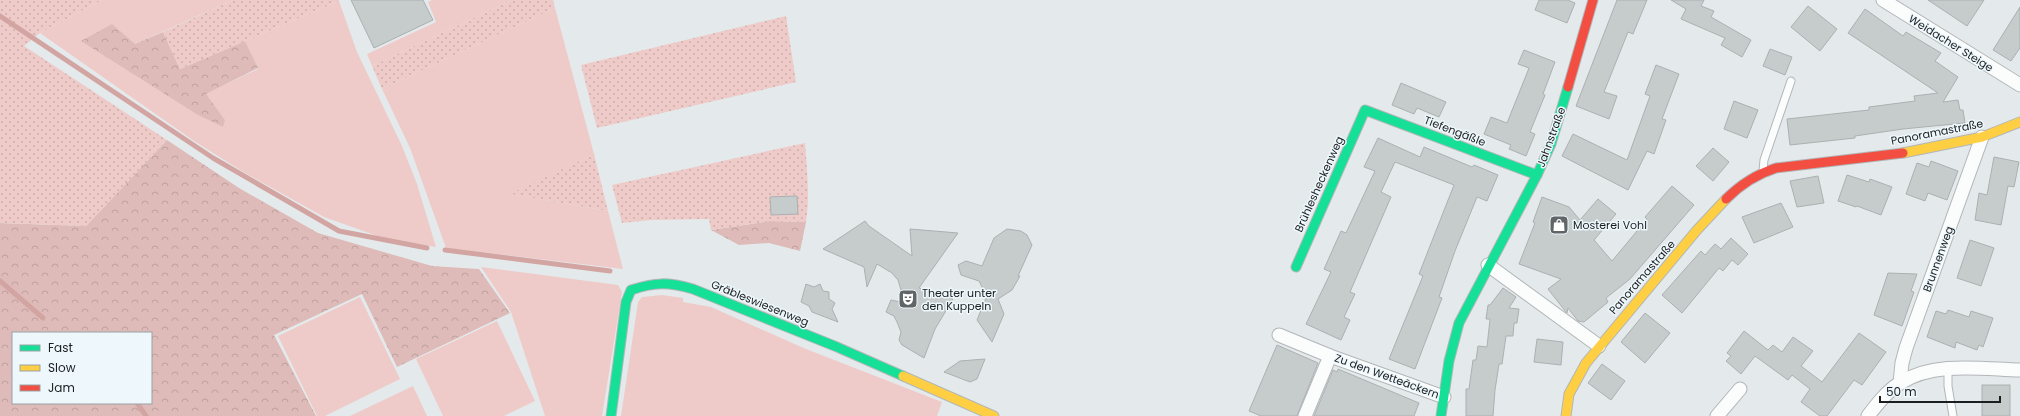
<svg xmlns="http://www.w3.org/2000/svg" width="2020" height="416" font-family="Poppins,sans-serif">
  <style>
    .grass { fill: #eecbc8 }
    .forest { fill: url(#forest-crowns); fill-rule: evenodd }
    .park { fill: url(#park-dots) }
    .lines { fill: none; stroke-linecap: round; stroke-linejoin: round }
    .stream { stroke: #d3a5a2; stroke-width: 5 }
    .building { fill: #c6cbcc; stroke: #abb0b1 }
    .lane-casing { stroke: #b2b6b8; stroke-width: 9 }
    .street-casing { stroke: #b2b6b8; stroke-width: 15 }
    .fast-casing { stroke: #b2b6b8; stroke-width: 11 }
    .slow-casing { stroke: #b2b6b8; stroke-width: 11 }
    .jam-casing { stroke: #b2b6b8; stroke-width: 11 }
    .lane { stroke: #fbfcfc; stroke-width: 7 }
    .street { stroke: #fbfcfc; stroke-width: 13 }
    .fast { stroke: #16e098; stroke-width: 9 }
    .slow { stroke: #ffcf43; stroke-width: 9 }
    .jam { stroke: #f24e42; stroke-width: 9 }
    .labels { text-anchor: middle; stroke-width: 3; stroke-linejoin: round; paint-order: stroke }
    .street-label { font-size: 11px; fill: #1b1e20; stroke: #eef8fc }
    .poi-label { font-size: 11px; fill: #1b1e20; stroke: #eef8fc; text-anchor: start }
  </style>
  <defs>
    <pattern id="forest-crowns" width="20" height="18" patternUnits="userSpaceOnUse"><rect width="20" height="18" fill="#debbb9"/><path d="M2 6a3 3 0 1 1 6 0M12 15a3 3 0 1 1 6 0" fill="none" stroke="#bea09f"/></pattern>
    <pattern id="park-dots" width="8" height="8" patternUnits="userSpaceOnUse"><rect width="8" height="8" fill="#eecbc8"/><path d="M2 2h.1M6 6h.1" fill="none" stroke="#ccaeac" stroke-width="1.8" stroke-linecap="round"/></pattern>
  </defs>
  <rect width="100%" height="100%" fill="#e4eaec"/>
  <g class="grass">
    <path d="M102,0h131l-98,44 -23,-20 113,96 -20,-26 53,-25 -13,-28 94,-40 18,51 45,94 15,38 19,63 -53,-9 -59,-21 -79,-44 -51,-32 -154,-108z"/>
    <path d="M432,0h80l-140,66 -5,-12 69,-32 -8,-20z"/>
    <path d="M555,8l39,146 -83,40 97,17 15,58 -177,-21 -36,-100 -28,-59z"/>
    <path d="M481,267l137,18 4,7 -20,124h-57l-34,-104z"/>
    <path d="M662,295l21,3v4l28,5 95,42 136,53 -5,14h-316l17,-114 4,-5z"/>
    <path d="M360,297l40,82 -75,37h-8l-39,-80z"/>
    <path d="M497,321l38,80 -31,15h-61l-27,-57z"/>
    <path d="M413,386l14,30h-77z"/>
  </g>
  <g class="forest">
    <path d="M112,24l23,20 28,-12 17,37 65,-28 13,27 -52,26 19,26 -2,7 -25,-12 -117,-74z"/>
    <path d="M167,140l72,48 79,45 114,33 47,3 31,44 -113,54 -35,-73 -88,41 42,81h-316v-193l86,3zM13,333h138v70h-138z"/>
    <path d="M770,221l36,1 -6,29 -31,-8 -30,2 -28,-15z"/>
  </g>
  <g class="park">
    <path d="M0,0h102l-62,33 -16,13 143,94 -81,86 -86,-3z"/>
    <path d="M233,0h106v1l-159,68 -17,-37z"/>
    <path d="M512,0h41l2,8 -173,81 -10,-23z"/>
    <path d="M786,16l10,66 -199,46 -16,-63z"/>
    <path d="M805,143c2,27 5,53 1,79l-36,-1 -59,9 -2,-11 -58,1 -29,3 -10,-38z"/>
    <path d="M594,154l14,57 -98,-17z"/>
  </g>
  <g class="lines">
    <g class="stream">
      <path d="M0,16l213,142 126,73 88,17"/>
      <path d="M445,250l165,21"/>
      <path d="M0,281l43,37"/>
      <path d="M137,403l9,13"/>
    </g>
  </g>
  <g class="building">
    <path d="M351,0h72l10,20 -59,28z"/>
    <path d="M1539,0h29l7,3 -8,20 -32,-13z"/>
    <path d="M1617,0h30l-14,34 -5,-2 -24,60 13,4 -8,23 -33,-13z"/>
    <path d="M1671,0h33l-3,6 13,5 -3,6 40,23 -9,17 -21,-12 4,-7 -44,-19 5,-10z"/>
    <path d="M1928,0h56l-17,26z"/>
    <path d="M1808,6l29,23 -17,22 -29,-24z"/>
    <path d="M2020,7v41l-9,13 -18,-11z"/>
    <path d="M1865,9l38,27 3,-4 35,21 -6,8 23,16 -15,25 15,-2 2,10h3l2,13 -62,6 -48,7v2l-65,7 -3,-26 82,-9v-3l46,-6 -1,-5 24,-3 -90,-60z"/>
    <path d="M1770,49l22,8 -7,18 -22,-9z"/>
    <path d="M1524,50l31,12 -12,32 2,1 -15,37 5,2 -9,22 -17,-7 2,-4 -27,-11 7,-17 16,6 22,-55 -11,-4z"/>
    <path d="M1656,65l23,9 -17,45 4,1 -12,34 -7,-3 -19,39 -66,-34 11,-22 54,26 23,-64 -5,-2z"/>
    <path d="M1401,83l45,19 -7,15 -22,-9 -3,6 -22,-9z"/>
    <path d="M1734,101l24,9 -11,28 -23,-9z"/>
    <path d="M1378,138l42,19 4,-10 48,20 2,-2 24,10 -11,26 -10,-4 -22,54 -16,46 3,1 -27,71 -26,-10 34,-83 -4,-2 35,-89 -59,-23 -14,30 10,5 -41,95 5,2 -11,23 6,3 -9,20 -35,-16 25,-52 -7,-3 17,-38 5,2 29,-62 -11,-4z"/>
    <path d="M1713,148l16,14 -16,19 -17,-15z"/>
    <path d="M1994,157l25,5 -5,25 -6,-1 -7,39 -26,-5 4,-27 8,2z"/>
    <path d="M1931,161l27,10 -11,29 -19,-7 -3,8 -19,-7 11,-31 12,4z"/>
    <path d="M1847,175l22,7 1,-3 22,8 -11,28 -24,-9 -1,1 -18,-6z"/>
    <path d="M1818,176l6,27 -27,4 -7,-26z"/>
    <path d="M1672,186l22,19 -64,74 -24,19 2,4 -24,20 -6,-1 -10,-13 -1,5 -1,-1 -18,-23 13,-10 -42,-15 16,-41 -2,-1 9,-25 27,10 11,13 18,-21 18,15 -22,26 18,21 35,-42 -2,-2z"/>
    <path d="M797,196l1,18 -27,1 -1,-18z"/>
    <path d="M1781,203l12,24 -39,16 -12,-26z"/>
    <path d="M865,221l4,5 43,30 -2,-27 48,4 -39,55 19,5 15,6 -18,30 -11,29 -22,-13 -3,-5 2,-8 -4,-10 -3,-6 -8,-4 5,-12 14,3 -7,-23 -6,-7 -15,-9 -10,23 -3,-20 -41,-18z"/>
    <path d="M1007,229l14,2 6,4 5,10 -14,31h2l-8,14 -14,9 6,15 -12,28 -15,-22 11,-27 -5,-4 -4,-8 -18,-6 -3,-10 8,-4 16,5 12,-28z"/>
    <path d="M1731,238l17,16 -10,11 -6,-5 -9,11 -4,-3 -37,45 -20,-18 39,-44 4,4 10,-11 6,5z"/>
    <path d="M1970,240l24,8 -13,38 -24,-8z"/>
    <path d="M1888,273l29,1 -6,17 3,1 -12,34 -28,-11z"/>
    <path d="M806,284l8,3 6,-3 3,7 6,1v7l6,4 -3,6 6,13 -26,-10 -3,-6 -8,-4z"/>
    <path d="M1503,288l13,9 -7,11 10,1 -2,14h-3l-1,13h-7l-4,28h-3l-4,26 -2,26h-27v-27h3l4,-29h3l2,-14 9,1 3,-28h-4l2,-14h2z"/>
    <path d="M1948,310l21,7 2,-6 22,7 -10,29 -4,-2 -2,5 -21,-8 -1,6 -28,-11 9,-26 10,3z"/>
    <path d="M1645,313l25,20 -25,30 -24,-21z"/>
    <path d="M1744,331l24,19 5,-5 9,7 11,-15 20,14 -12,15 21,16 37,-49 27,19 -24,33 -8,-5 -27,36h-7l-19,-14 9,-13 -18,-14 -4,5 -33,-24 -14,18 -15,-13 5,-5 -4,-3z"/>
    <path d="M1537,339l26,3 -2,23 -27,-3z"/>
    <path d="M1277,345l41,18 -21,53h-36l-12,-5z"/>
    <path d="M985,359l-8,20 -7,3 -26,-10 16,-11z"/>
    <path d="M1602,364l23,17 -14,19 -23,-17z"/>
    <path d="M1338,369l81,34 -5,13h-100l19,-46 4,2z"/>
    <rect x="1982" y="385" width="28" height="31"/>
  </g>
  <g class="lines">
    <g class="lane-casing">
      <g id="lane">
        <path d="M1763,171l1,-11 27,-79"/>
        <path d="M1948,369v17l5,30"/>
      </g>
    </g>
    <g class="street-casing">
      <g id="street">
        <path d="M1883,0l137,85"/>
        <path d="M1488,265l111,81"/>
        <path d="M1279,335l51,21 114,41"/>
        <path d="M1900,383l2,-20 4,-15 76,-211"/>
        <path d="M1305,416l25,-60"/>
        <path d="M1717,416l23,-27"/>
        <path d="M1868,416c9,-12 19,-25 32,-33 34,-22 82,-14 120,-13"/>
      </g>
    </g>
    <g class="fast-casing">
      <g id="fast">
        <path d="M1296,267l69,-157 172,65"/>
        <path d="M611,416l15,-114 5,-12c24,-8 37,-8 62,-1l144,58 66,29"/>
        <path d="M1441,416l8,-55 10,-38 78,-148 14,-31 17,-57"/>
      </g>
    </g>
    <g class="slow-casing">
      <g id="slow">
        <path d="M1903,153l79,-16 38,-15"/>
        <path d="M903,376l91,40"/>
        <path d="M1566,416l3,-22 17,-31 111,-133 29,-31"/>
      </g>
    </g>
    <g class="jam-casing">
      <g id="jam">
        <path d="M1568,87l25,-87"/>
        <path d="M1726,199c14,-14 31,-25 50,-31l127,-15"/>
      </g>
    </g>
    <use href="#lane" class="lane"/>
    <use href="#street" class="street"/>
    <use href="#fast" class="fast"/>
    <use href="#slow" class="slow"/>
    <use href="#jam" class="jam"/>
  </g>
  <defs>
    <g id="shop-square" transform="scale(1)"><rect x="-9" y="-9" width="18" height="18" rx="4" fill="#616567" stroke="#eef8fc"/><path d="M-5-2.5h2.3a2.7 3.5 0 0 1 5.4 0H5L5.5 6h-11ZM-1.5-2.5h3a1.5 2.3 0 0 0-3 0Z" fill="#fff"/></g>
    <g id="theatre-square" transform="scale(1)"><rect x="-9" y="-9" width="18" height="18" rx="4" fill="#616567" stroke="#eef8fc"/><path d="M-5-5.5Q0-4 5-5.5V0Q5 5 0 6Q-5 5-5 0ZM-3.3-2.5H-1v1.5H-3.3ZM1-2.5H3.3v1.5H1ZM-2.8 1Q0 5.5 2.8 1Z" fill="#fff"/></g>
  </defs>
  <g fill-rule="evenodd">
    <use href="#shop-square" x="1559" y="225"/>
    <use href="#theatre-square" x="908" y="299"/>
  </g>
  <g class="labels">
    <g class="street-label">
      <text transform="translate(1951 43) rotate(32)" y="4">Weidacher Steige</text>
      <text transform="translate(1455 131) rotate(21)" y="4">Tiefengäßle</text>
      <text transform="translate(1937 132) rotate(-11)" y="4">Panoramastraße</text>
      <text transform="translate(1551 137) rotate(-70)" y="4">Jahnstraße</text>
      <text transform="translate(1319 184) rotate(-66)" y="4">Brühlesheckenweg</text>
      <text transform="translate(1938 259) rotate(-70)" y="4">Brunnenweg</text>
      <text transform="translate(1642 277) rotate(-49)" y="4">Panoramastraße</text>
      <text transform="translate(760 303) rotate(22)" y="4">Gräbleswiesenweg</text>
      <text transform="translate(1387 376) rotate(20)" y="4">Zu den Wetteäckern</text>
    </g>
    <g class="poi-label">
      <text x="1573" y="229">Mosterei Vohl</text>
      <text x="922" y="297">Theater unter<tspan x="922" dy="13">den Kuppeln</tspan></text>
    </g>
  </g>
  <rect x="12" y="332" width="140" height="72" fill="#eef8fc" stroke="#9aa1a4"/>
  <rect x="20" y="345" width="20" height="6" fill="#16e098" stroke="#9aa1a4"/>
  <text x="48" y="352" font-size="12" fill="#1b1e20">Fast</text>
  <rect x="20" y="365" width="20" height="6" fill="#ffcf43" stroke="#9aa1a4"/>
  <text x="48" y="372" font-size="12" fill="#1b1e20">Slow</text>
  <rect x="20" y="385" width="20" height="6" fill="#f24e42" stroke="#9aa1a4"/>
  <text x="48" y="392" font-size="12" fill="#1b1e20">Jam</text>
  <path d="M1880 396v6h120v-6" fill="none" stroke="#1b1e20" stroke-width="2"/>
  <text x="1886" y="396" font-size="12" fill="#1b1e20" stroke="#eef8fc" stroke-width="3" paint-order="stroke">50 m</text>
</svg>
